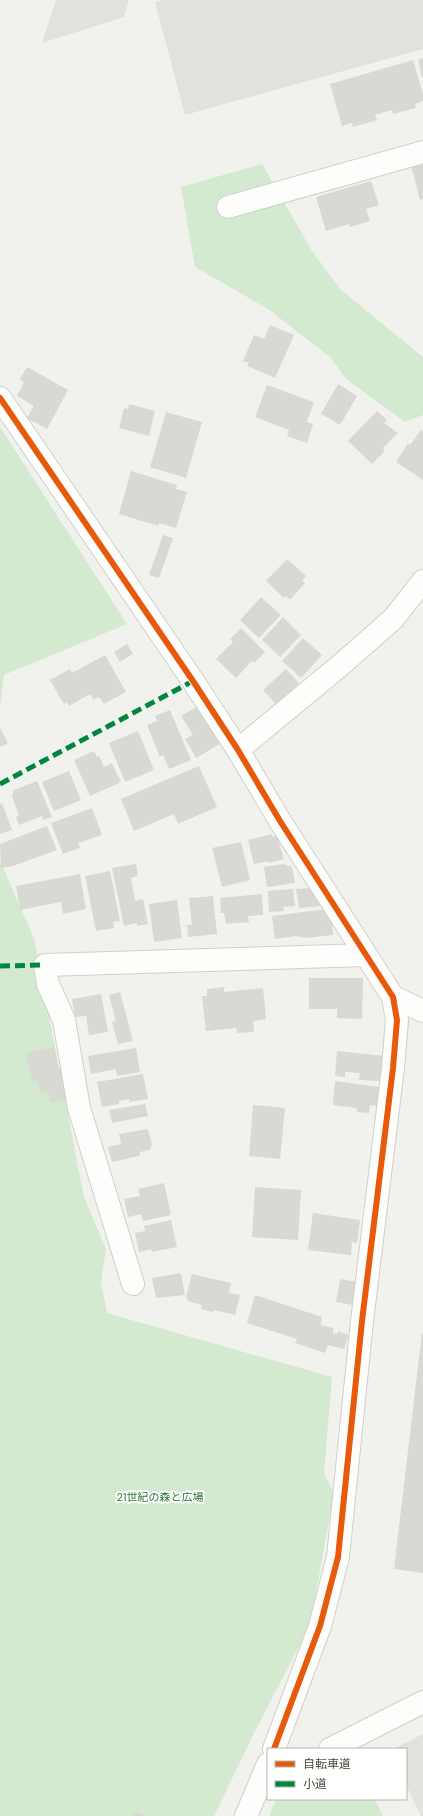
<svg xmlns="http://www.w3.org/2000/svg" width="423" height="1816" font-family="'DM Sans','Noto Sans JP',sans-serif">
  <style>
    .green { fill: #d3ead0 }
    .parking { fill: #e1e1dd }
    .building { fill: #d8d9d3 }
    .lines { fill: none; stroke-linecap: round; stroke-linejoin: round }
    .minor-casing { stroke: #cfd0cb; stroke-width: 24 }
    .minor { stroke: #fdfdfc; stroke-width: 22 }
    .quiet { stroke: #00873e; stroke-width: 5; stroke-dasharray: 10 5; stroke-linecap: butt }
    .cycleway-casing { stroke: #fff; stroke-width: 8 }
    .cycleway { stroke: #e8590c; stroke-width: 6 }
    .labels { text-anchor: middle; stroke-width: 3.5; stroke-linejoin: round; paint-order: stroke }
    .park-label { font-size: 11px; fill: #327538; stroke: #fff }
  </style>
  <rect width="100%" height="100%" fill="#f1f2ed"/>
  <g class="green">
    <path d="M262,164l50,87 28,38 83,68v58l-18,7 -59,-43 -16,-22 -62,-48 -73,-42 -14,-80z"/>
    <path d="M0,427l127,197 -123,51 -4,31z"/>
    <path d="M0,861l34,77 50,259 22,52 -5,34 6,30 225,64 -8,96 10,20 -24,133 -53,101 -43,89h-214z"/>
    <path d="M276,1799h99l8,17h-114z"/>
  </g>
  <g class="parking">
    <path d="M56,0h73l-5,17 -82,26z"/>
    <path d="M163,0h260v49l-238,66 -30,-113z"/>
    <path d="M423,1734v82h-2l-15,-31v-36h-13z"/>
  </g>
  <g class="building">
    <path d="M423,58v20h-1l-4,-19z"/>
    <path d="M413,60l10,34v7l-8,3 1,4 -23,6 -1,-4 -17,5 2,5 -24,7 -1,-4 -10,3 -12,-42z"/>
    <path d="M423,162v37l-3,1 -9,-35z"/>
    <path d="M371,181l8,24 -13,4 4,12 -20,6 -1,-3 -23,7 -10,-34z"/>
    <path d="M270,325l24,10 -19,43 -28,-12 2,-3 -6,-2 11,-26 10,4z"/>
    <path d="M27,367l41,23 -21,39 -20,-11 7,-12 -17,-10 7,-14 -4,-3z"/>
    <path d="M338,384l19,12 -17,29 -19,-11z"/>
    <path d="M267,385l47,17 -7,20 6,2 -6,19 -20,-7 2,-6 -34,-13z"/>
    <path d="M129,404l26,7 -6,25 -30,-8 5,-20 4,1z"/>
    <path d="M377,411l10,9 -3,3 14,10 -15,15 2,3 -13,13 -24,-23z"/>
    <path d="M166,412l36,10 -16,56 -36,-11z"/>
    <path d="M421,430l2,2v48l-27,-18 12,-19 2,2z"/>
    <path d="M131,471l46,14 -1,4 11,3 -11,36 -17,-5 -1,3 -39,-12z"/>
    <path d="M163,535l10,3 -14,40 -10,-3z"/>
    <path d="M287,559l19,17 -4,5 3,2 -15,17 -4,-4 -2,2 -18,-17z"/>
    <path d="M261,597l20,18 -22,23 -19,-18z"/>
    <path d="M283,617l18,18 -21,22 -18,-17z"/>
    <path d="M241,628l24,24 -11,11 -2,-2 -16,17 -20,-19 17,-17 -3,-3z"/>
    <path d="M303,638l19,17 -21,23 -19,-17z"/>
    <path d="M127,644l6,10 -13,8 -6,-10z"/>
    <path d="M105,655l21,37 -22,12 -5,-7 -5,3 -4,-6 -21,12 -2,-4 -3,2 -14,-24 20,-11 2,4z"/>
    <path d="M286,669l13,14 -23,21 -13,-14z"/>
    <path d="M200,705l23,37 -27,16 -11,-19 8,-4 -12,-19z"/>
    <path d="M170,710l21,50 -22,9 -6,-14 -3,2 -13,-32 10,-4 -2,-5z"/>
    <path d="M0,728l8,15 -8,4z"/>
    <path d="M138,731l16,39 -29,12 -16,-39z"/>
    <path d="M94,751l3,6 2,-1 5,11 8,-4 9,19 -31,14 -16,-36z"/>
    <path d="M199,766l18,41 -39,17 -4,-10 -40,17 -13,-32z"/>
    <path d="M69,771l12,29 -27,11 -12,-29z"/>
    <path d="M37,781l15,36 -9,3 -1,-4 -23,9 -3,-8 3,-2 -7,-18 2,-7z"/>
    <path d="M2,803l10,27 -12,4v-30z"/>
    <path d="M92,808l10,27 -24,8 2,5 -17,6 -12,-31z"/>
    <path d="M47,826l10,24 -44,16 -12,2 -1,-24z"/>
    <path d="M272,834v3l5,-1 7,23 -15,4 -1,-2 -14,3 -6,-24z"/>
    <path d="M241,842l9,38 -28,7 -10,-39z"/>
    <path d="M136,864l2,12 -7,2 4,23 8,-2 5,25 -11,2v-3l-13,3 -12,-58z"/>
    <path d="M283,864l9,3 3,16 -28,4 -3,-20z"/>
    <path d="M110,871l10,50 -7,1 1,6 -18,3 -11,-55z"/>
    <path d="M80,874l6,35 -23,5 -2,-12 -41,8 -4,-24z"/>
    <path d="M312,888l10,15v3l-23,2 -3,-19z"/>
    <path d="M293,889l2,17 -12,1 1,4 -15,1 -1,-21z"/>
    <path d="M262,894l1,21 -15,1 1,6 -23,2 -2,-11h-3l-1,-15z"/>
    <path d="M213,896l4,38 -29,3 -1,-12h5l-3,-27z"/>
    <path d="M177,900l5,38 -28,4 -5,-38z"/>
    <path d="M326,909l2,9h4l1,17 -28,3 -9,-2 -21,3 -3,-23z"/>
    <path d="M309,978h54l-1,41 -25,-1v-9h-28z"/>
    <path d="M224,987v5l39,-4 3,31 -13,2 1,11 -17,1 -1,-5 -30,3 -4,-35h5v-7z"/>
    <path d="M120,992l13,49 -15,3 -6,-22 4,-1 -7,-26z"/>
    <path d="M101,994l7,38 -19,3 -3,-19 -11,1 -3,-18z"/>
    <path d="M54,1047l4,21 4,-1 7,32 -18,3 -3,-10 -7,1 -3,-13 -6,2 -7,-29z"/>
    <path d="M136,1048l4,24 -23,4 -1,-7 -25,5 -3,-18z"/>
    <path d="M337,1051l48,5 -3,25 -23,-1 1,-7 -15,-1v5l-10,-1z"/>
    <path d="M143,1074l5,25 -19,3v-3l-10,2v3l-17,3 -5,-25z"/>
    <path d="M335,1081l45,6 -3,19 -7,-1 -1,8 -12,-1v-4l-24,-3z"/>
    <path d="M145,1104l3,12 -36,7 -3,-13z"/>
    <path d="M253,1105l32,3 -5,51 -31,-3z"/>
    <path d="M148,1129l4,15 -2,6 -10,2 -1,4 -27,6 -4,-15 13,-3 -2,-10z"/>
    <path d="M164,1183l7,32 -28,6 -2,-7 -13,3 -4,-18 16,-3 -2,-7z"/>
    <path d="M255,1187l46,3 -3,50 -46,-3z"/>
    <path d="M313,1213l47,7 -3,23 -5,-1 -1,13 -43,-5z"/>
    <path d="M171,1220l6,27 -25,5 -1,-3 -12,3 -4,-19 10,-2 -1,-5z"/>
    <path d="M181,1273l4,22 -29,3 -4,-20z"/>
    <path d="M192,1274l39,9 -2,10 11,2 -5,20 -21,-5 -1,2 -12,-3 1,-4 -14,-4 -2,-4z"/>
    <path d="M340,1279l17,3 -4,23 -17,-3z"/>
    <path d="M255,1295l67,22 -1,8 12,3v5l4,1 1,-3 11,4 -5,14 -16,-4 -3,8 -30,-10 2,-4 -50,-16z"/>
    <path d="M422,1333h1v240l-29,-4z"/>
    <path d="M137,1812l10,4h-16z"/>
  </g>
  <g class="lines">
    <g class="minor-casing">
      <g id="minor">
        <path d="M228,207l195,-55"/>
        <path d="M0,398l193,283 45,69 42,71 113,176 4,23 -4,48 -31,253 -24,236 -18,69 -46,123"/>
        <path d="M238,750l105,-87 50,-44 30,-38"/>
        <path d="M393,997l30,14"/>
        <path d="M133,1284l-54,-176 -15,-88 -16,-36 -3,-19 321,-10"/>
        <path d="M330,1749l93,-47"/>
        <path d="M246,1816l22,-52"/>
      </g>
    </g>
    <use href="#minor" class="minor"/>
    <g class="quiet">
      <path d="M0,784l193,-103"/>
      <path d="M0,966l45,-1"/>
    </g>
    <g class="cycleway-casing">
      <path id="cycleway" d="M0,398l193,283 45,69 42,71 113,176 4,23 -4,48 -31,253 -24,236 -18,69 -46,123"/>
    </g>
    <use href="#cycleway" class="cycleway"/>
  </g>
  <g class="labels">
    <g class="park-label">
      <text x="160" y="1501">21世紀の森と広場</text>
    </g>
  </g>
  <rect x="267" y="1748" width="140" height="52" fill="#ffffff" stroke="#b5b6b0"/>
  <rect x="275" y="1761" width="20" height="6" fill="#e8590c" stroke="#b5b6b0"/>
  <text x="303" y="1768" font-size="12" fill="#46483a">自転車道</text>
  <rect x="275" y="1781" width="20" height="6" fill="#00873e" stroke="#b5b6b0"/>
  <text x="303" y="1788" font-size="12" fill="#46483a">小道</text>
</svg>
